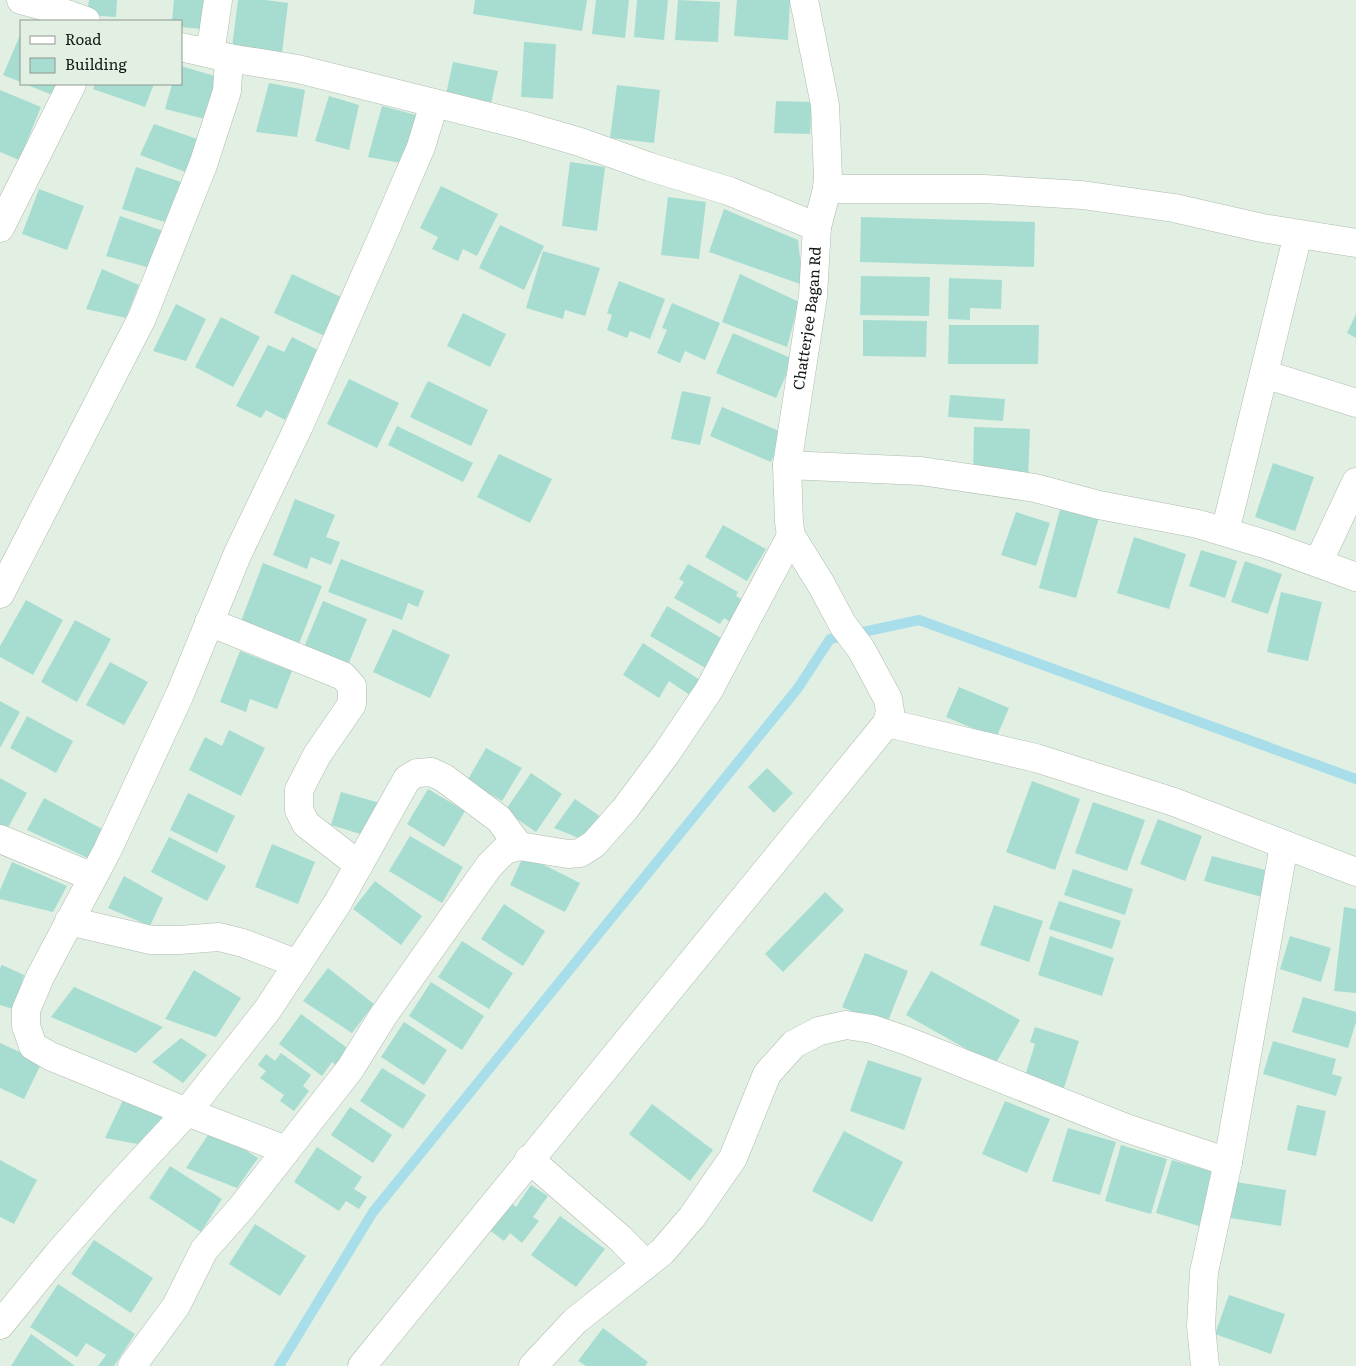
<svg xmlns="http://www.w3.org/2000/svg" width="1356" height="1366" font-family="Literata,serif">
  <style>
    .lines { fill: none; stroke-linecap: round; stroke-linejoin: round }
    .stream { stroke: #a8deea; stroke-width: 10 }
    .building { fill: #a7ddd1 }
    .minor-casing { stroke: #afbbaf; stroke-width: 29 }
    .minor { stroke: #fff; stroke-width: 28 }
    .labels { text-anchor: middle; stroke-width: 4; stroke-linejoin: round; paint-order: stroke }
    .street-label { font-size: 15px; fill: #131813; stroke: #e2efe3 }
  </style>
  <rect width="100%" height="100%" fill="#e2efe3"/>
  <g class="lines">
    <path class="stream" d="M279,1366l94,-154 425,-524 32,-49 89,-19 437,159"/>
  </g>
  <g class="building">
    <path d="M89,0h28l-1,17 -29,-2z"/>
    <path d="M174,0h41l-3,30 -31,-3v-6h-9z"/>
    <path d="M238,0h27l23,3 -6,50 -50,-6z"/>
    <path d="M475,0h112l-5,31 -109,-17z"/>
    <path d="M596,0h33l-4,38 -33,-4z"/>
    <path d="M637,0h31l-4,40 -30,-3z"/>
    <path d="M678,0l42,2 -2,40 -43,-2z"/>
    <path d="M737,0h53l-2,40 -54,-4z"/>
    <path d="M21,33v49l-18,-7z"/>
    <path d="M524,42l32,2 -3,55 -32,-2z"/>
    <path d="M453,62l45,9 -7,33 -45,-10z"/>
    <path d="M181,66l37,11 -9,43 -44,-11 7,-25h9z"/>
    <path d="M269,83l36,7 -8,47 -41,-5z"/>
    <path d="M25,84h41l-6,14z"/>
    <path d="M95,84h59l-9,23 -52,-18z"/>
    <path d="M617,85l43,5 -6,53 -44,-5z"/>
    <path d="M0,90l41,17 -22,53 -19,-8z"/>
    <path d="M329,96l30,9 -10,45 -34,-9z"/>
    <path d="M776,101l36,1 -2,32 -36,-1z"/>
    <path d="M382,106l34,9 -15,48 -33,-6z"/>
    <path d="M154,124l46,16 -9,34 -51,-19z"/>
    <path d="M570,162l35,5 -8,64 -35,-5z"/>
    <path d="M136,167l51,17 -19,39 -46,-14z"/>
    <path d="M441,186l57,28 -21,42 -14,-7 -5,12 -26,-12 6,-12 -18,-9z"/>
    <path d="M39,189l45,17 -17,44 -45,-16z"/>
    <path d="M668,197l38,5 -7,57 -38,-4z"/>
    <path d="M724,209l74,31 5,45 -94,-33z"/>
    <path d="M120,216l52,18 -18,35 -48,-13z"/>
    <path d="M861,217l174,5 -1,45 -174,-5z"/>
    <path d="M500,225l44,21 -20,44 -45,-22z"/>
    <path d="M543,251l57,17 -15,48 -20,-6 -2,9 -37,-11z"/>
    <path d="M102,269l37,16 -13,33 -40,-9z"/>
    <path d="M292,274l53,25 -18,38 -53,-24z"/>
    <path d="M740,274l59,28 -12,45 -65,-25z"/>
    <path d="M861,276l69,1 -1,39 -69,-1z"/>
    <path d="M949,278l53,2 -1,29 -31,-1v12l-22,-1z"/>
    <path d="M619,281l46,18 -15,40 -20,-8 -3,7 -20,-8 5,-15 -5,-2z"/>
    <path d="M672,303l48,20 -15,37 -20,-9 -5,12 -23,-10 10,-23 -5,-2z"/>
    <path d="M176,304l30,15 -20,42 -33,-10z"/>
    <path d="M463,313l43,21 -16,33 -43,-21z"/>
    <path d="M1356,314v24l-9,-5z"/>
    <path d="M221,317l39,20 -27,50 -38,-20z"/>
    <path d="M863,320l64,1 -1,36 -63,-1z"/>
    <path d="M949,325h90l-1,39h-90z"/>
    <path d="M733,333l60,26 -17,39 -60,-25z"/>
    <path d="M292,337l28,14 -35,69 -19,-10 -5,8 -25,-12 32,-61 16,7z"/>
    <path d="M349,379l50,24 -22,45 -50,-24z"/>
    <path d="M428,381l60,29 -17,36 -61,-29z"/>
    <path d="M682,391l29,6 -11,48 -29,-6z"/>
    <path d="M950,395l55,4 -2,22 -55,-4z"/>
    <path d="M722,407l62,26 -13,29 -61,-26z"/>
    <path d="M397,426l76,37 -10,19 -75,-37z"/>
    <path d="M974,427l56,2 -2,49 -55,-2z"/>
    <path d="M499,454l53,25 -22,44 -53,-26z"/>
    <path d="M1273,463l41,14 -19,54 -40,-14z"/>
    <path d="M295,499l40,16 -9,22 14,5 -9,23 -20,-8 -4,12 -34,-14z"/>
    <path d="M1061,506l38,11 -23,81 -37,-10z"/>
    <path d="M1016,512l34,11 -14,43 -35,-11z"/>
    <path d="M723,525l43,24 -19,32 -42,-24z"/>
    <path d="M1134,537l52,17 -17,55 -52,-16z"/>
    <path d="M1201,550l36,11 -12,37 -36,-12z"/>
    <path d="M341,559l83,32 -6,16 -10,-4 -6,17 -74,-28z"/>
    <path d="M1245,561l37,13 -14,40 -37,-12z"/>
    <path d="M263,563l59,23 -24,60 -58,-22z"/>
    <path d="M688,564l50,28 -2,4 9,5 -13,22 -8,-5 -4,6 -46,-26 10,-16 -5,-3z"/>
    <path d="M1281,592l41,10 -14,59 -41,-9z"/>
    <path d="M26,600l37,20 -30,55 -33,-18v-11z"/>
    <path d="M323,601l44,18 -19,46 -44,-18z"/>
    <path d="M667,606l59,35 -17,29 -59,-34z"/>
    <path d="M75,620l36,19 -34,63 -36,-20z"/>
    <path d="M393,629l57,26 -20,43 -57,-26z"/>
    <path d="M643,643l57,37 -10,15 -21,-14 -10,17 -36,-23z"/>
    <path d="M240,651l52,20 -15,38 -27,-10 -4,13 -26,-10z"/>
    <path d="M110,662l38,20 -24,43 -38,-20z"/>
    <path d="M959,687l50,21 -13,30 -50,-21z"/>
    <path d="M0,701l20,11 -20,36z"/>
    <path d="M27,716l46,25 -17,32 -46,-25z"/>
    <path d="M229,730l36,18 -24,48 -52,-26 16,-33 17,9z"/>
    <path d="M486,748l36,20 -20,33 -35,-20z"/>
    <path d="M767,768l26,25 -19,20 -26,-26z"/>
    <path d="M531,773l31,21 -26,38 -31,-21z"/>
    <path d="M0,778l27,15 -22,40 -5,-3z"/>
    <path d="M1032,781l48,18 -25,71 -49,-18z"/>
    <path d="M428,789l37,22 -21,36 -37,-23z"/>
    <path d="M341,792l39,11 -10,34 -39,-12z"/>
    <path d="M188,793l47,23 -18,37 -47,-23z"/>
    <path d="M44,798l60,32 -12,30 -65,-30z"/>
    <path d="M575,799l26,18 -15,24 -32,-13z"/>
    <path d="M1093,802l52,18 -18,51 -52,-18z"/>
    <path d="M1158,819l44,17 -17,45 -45,-17z"/>
    <path d="M410,836l53,31 -21,36 -53,-32z"/>
    <path d="M169,837l57,29 -19,35 -56,-29z"/>
    <path d="M272,844l43,18 -17,42 -43,-17z"/>
    <path d="M524,855l56,28 -15,29 -55,-27z"/>
    <path d="M1212,856l57,15 -7,26 -58,-16z"/>
    <path d="M12,862l55,24 -14,26 -53,-13v-9z"/>
    <path d="M1073,869l60,20 -8,26 -61,-20z"/>
    <path d="M124,876l39,22 -13,28 -42,-18z"/>
    <path d="M375,881l47,35 -21,29 -48,-36z"/>
    <path d="M825,892l19,18 -61,62 -18,-18z"/>
    <path d="M1059,901l62,20 -9,28 -63,-20z"/>
    <path d="M504,904l41,27 -22,35 -42,-27z"/>
    <path d="M994,905l49,16 -14,41 -49,-17z"/>
    <path d="M1344,907l12,2v84l-22,-2z"/>
    <path d="M1050,936l64,22 -12,38 -64,-21z"/>
    <path d="M1290,936l41,12 -10,34 -41,-13z"/>
    <path d="M462,941l51,32 -24,36 -51,-32z"/>
    <path d="M865,953l43,18 -22,55 -44,-19z"/>
    <path d="M2,965l22,10 -8,35 -16,-5v-37z"/>
    <path d="M328,968l46,36 -22,29 -49,-32z"/>
    <path d="M194,970l47,28 -25,39 -51,-18z"/>
    <path d="M931,971l89,49 -25,45 -89,-50z"/>
    <path d="M431,982l53,34 -22,34 -53,-34z"/>
    <path d="M74,987l89,40 -27,26 -85,-36z"/>
    <path d="M1303,997l53,15v10l-8,26 -56,-16z"/>
    <path d="M301,1014l49,36 -13,16 -5,-4 -10,14 -43,-32z"/>
    <path d="M404,1022l43,28 -23,35 -43,-28z"/>
    <path d="M1035,1027l44,14 -16,50 -39,-12 11,-35 -5,-2z"/>
    <path d="M181,1038l26,17 -24,28 -31,-21z"/>
    <path d="M1273,1041l63,18 -4,15 10,3 -6,19 -73,-22z"/>
    <path d="M0,1043l42,19 -18,37 -24,-11z"/>
    <path d="M281,1053l30,22 -8,11 6,5 -15,20 -14,-10 4,-6 -24,-17 6,-7 -8,-6 8,-11 9,7z"/>
    <path d="M868,1060l54,18 -18,52 -54,-19z"/>
    <path d="M382,1068l44,27 -23,34 -43,-28z"/>
    <path d="M124,1098l41,21 -27,25 -33,-6z"/>
    <path d="M1005,1101l45,18 -23,54 -45,-19z"/>
    <path d="M652,1104l61,46 -23,31 -61,-47z"/>
    <path d="M1297,1105l29,6 -10,45 -29,-6z"/>
    <path d="M350,1107l42,28 -19,28 -42,-28z"/>
    <path d="M1068,1128l48,14 -16,53 -48,-14z"/>
    <path d="M212,1129l46,29 -21,30 -51,-20z"/>
    <path d="M844,1131l59,31 -31,60 -60,-31z"/>
    <path d="M1121,1145l46,14 -16,55 -46,-13z"/>
    <path d="M317,1147l45,30 -8,12 13,8 -8,12 -13,-8 -7,10 -45,-29z"/>
    <path d="M0,1160l37,20 -23,44 -14,-7z"/>
    <path d="M1172,1160l42,12 -15,54 -43,-13z"/>
    <path d="M170,1166l52,33 -21,33 -52,-34z"/>
    <path d="M1236,1182l50,8 -5,36 -51,-8z"/>
    <path d="M531,1185l17,11 -15,21 6,4 -17,22 -12,-10 -6,8 -16,-12 21,-28 7,6z"/>
    <path d="M560,1216l45,33 -29,38 -45,-32z"/>
    <path d="M255,1224l51,32 -26,40 -51,-32z"/>
    <path d="M94,1240l59,38 -22,35 -60,-39z"/>
    <path d="M58,1284l77,50 -21,32h-16l8,-11 -20,-12 -9,14 -47,-30z"/>
    <path d="M1229,1295l56,19 -14,40 -56,-20z"/>
    <path d="M603,1328l45,34 -3,4h-59l-8,-5z"/>
    <path d="M31,1334l44,32h-64z"/>
  </g>
  <g class="lines">
    <g class="minor-casing">
      <g id="minor">
        <path d="M21,0l26,7 39,14"/>
        <path d="M181,47l48,11 69,11 220,55 62,18 70,25 79,24 88,36"/>
        <path d="M203,51l9,-10 6,-41"/>
        <path d="M827,189h157l98,6 92,13 88,20 94,15"/>
        <path d="M0,228l72,-144"/>
        <path d="M1264,374l92,29"/>
        <path d="M787,465l134,6 114,17 64,17 99,19 70,21 88,32"/>
        <path d="M1225,532l73,-298"/>
        <path d="M1318,563l38,-81"/>
        <path d="M0,594l142,-276 61,-153 24,-74 2,-33"/>
        <path d="M209,622l134,54 9,10v18l-35,51 -18,35v20l7,14 53,41"/>
        <path d="M887,723l149,35 138,44 182,70"/>
        <path d="M0,839l93,38"/>
        <path d="M69,921l82,19h28l40,-3 24,6 55,21"/>
        <path d="M286,1150l-99,-38 -137,-56 -17,-10 -7,-20v-16l14,-33 67,-126 73,-157 58,-141 61,-127 84,-191 38,-88 13,-43"/>
        <path d="M529,1159l92,80 25,26"/>
        <path d="M0,1325l57,-70 52,-59 78,-84 81,-103 69,-105 70,-125 10,-6 14,-1 13,6 55,41 20,27"/>
        <path d="M132,1366l44,-60 28,-56 38,-43 108,-138 33,-53 106,-150 16,-16 14,-4 49,8 12,-1 14,-9 31,-35 41,-55 43,-64 82,-154"/>
        <path id="s1" d="M362,1366l525,-643 3,-12 -2,-12 -27,-50 -18,-24 -22,-41 -30,-48 -2,-14 -2,-57 26,-169 4,-69 10,-38 1,-12 -3,-72 -21,-105"/>
        <path d="M533,1366l42,-45 87,-69 30,-35 41,-59 34,-84 27,-30 25,-13 27,-6 26,4 35,12 219,87 102,34"/>
        <path d="M1205,1366l-4,-40 3,-54 24,-110 56,-317"/>
      </g>
    </g>
    <use href="#minor" class="minor"/>
  </g>
  <g class="labels">
    <g class="street-label">
      <text dy="5" stroke="none"><textPath href="#s1" startOffset="1264">Chatterjee Bagan Rd</textPath></text>
    </g>
  </g>
  <rect x="20" y="20" width="162" height="65" fill="#e2efe3" stroke="#8f9990"/>
  <rect x="30" y="36" width="25" height="8" fill="#ffffff" stroke="#8f9990"/>
  <text x="65" y="45" font-size="15" fill="#131813">Road</text>
  <rect x="30" y="58" width="25" height="15" fill="#a7ddd1" stroke="#8f9990"/>
  <text x="65" y="70" font-size="15" fill="#131813">Building</text>
</svg>
